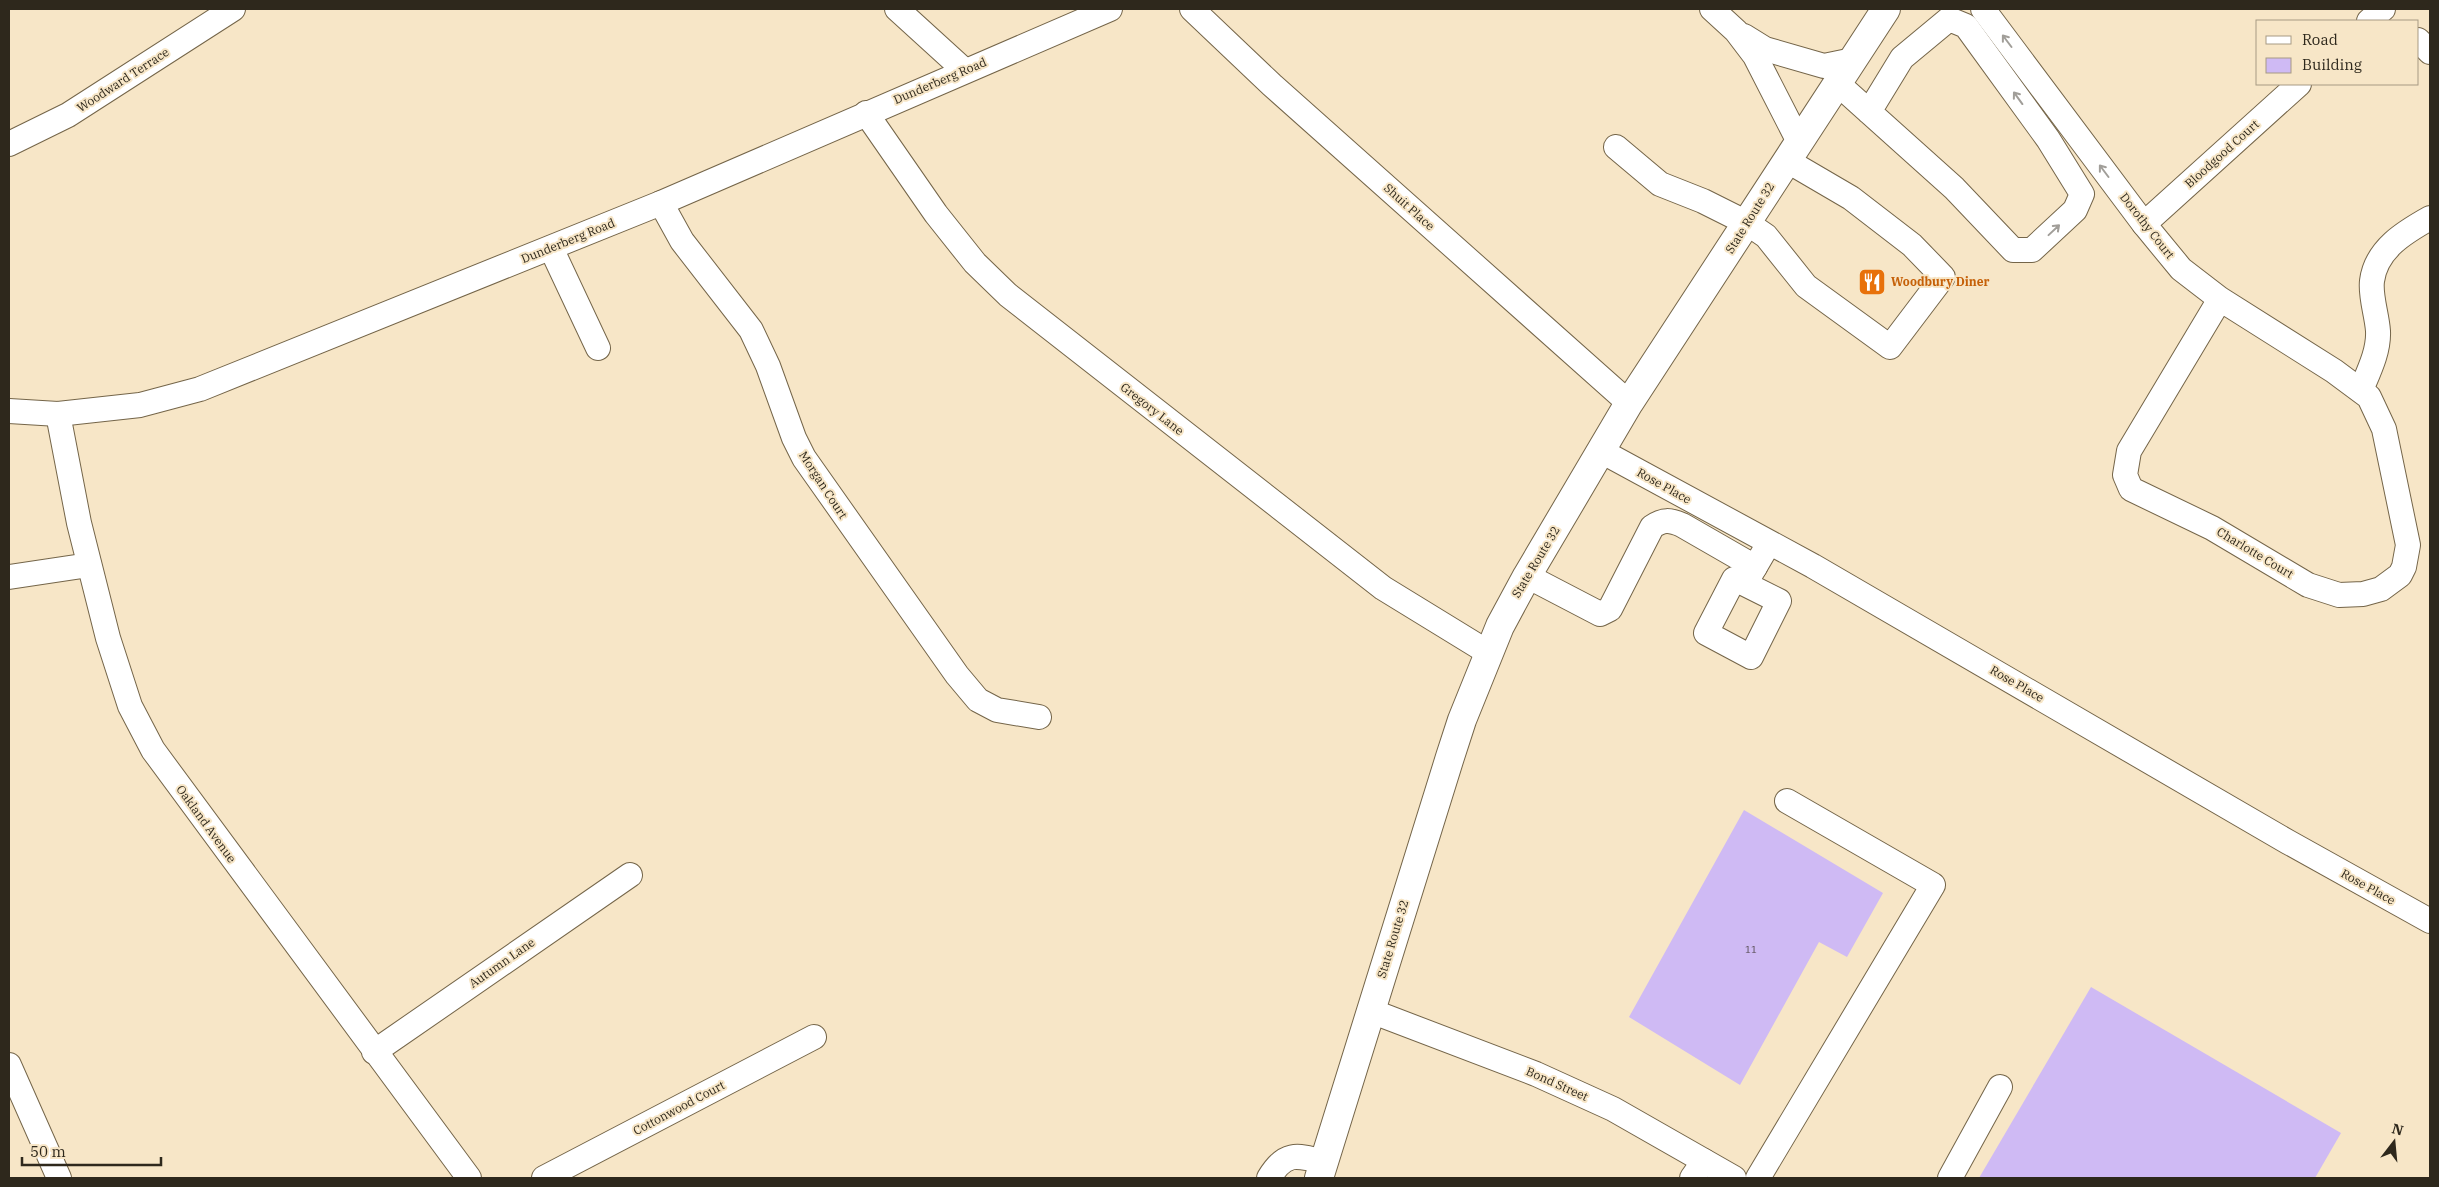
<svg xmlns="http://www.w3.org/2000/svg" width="2439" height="1187" font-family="'IBM Plex Serif',serif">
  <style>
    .building { fill: #cfbaf4 }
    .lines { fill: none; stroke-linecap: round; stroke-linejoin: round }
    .minor-casing { stroke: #746549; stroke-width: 26 }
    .major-casing { stroke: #746549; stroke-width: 30 }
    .minor { stroke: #fff; stroke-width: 24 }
    .major { stroke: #fff; stroke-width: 28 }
    .oneway { stroke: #a19e99 }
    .labels { text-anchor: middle; stroke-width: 4; stroke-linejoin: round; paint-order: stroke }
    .number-label { font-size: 10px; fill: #564c52 }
    .street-label { font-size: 12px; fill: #2e281c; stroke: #f7e6c7 }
    .food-label { font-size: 12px; font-weight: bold; fill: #c56008; stroke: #f7e6c7; text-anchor: start }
  </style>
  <rect width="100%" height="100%" fill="#f7e6c7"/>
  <g class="building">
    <path d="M1744,810l139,83 -36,64 -28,-15 -79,143 -111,-68z"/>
    <path d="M2091,987l250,146 -26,45h-336z"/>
  </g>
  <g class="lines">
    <g class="minor-casing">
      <g id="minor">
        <path d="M897,9l67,61"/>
        <path d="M1192,9l80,76 357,318"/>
        <path d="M1712,9l24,22 19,25 43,84"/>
        <path d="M1983,9l161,215 37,45 39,30 114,72 35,26 15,32 24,116 -4,22 -4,8 -19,14 -18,5 -24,1 -31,-10 -96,-57 -81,-39 -6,-14 4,-24 91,-152"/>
        <path d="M2369,21l14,-12"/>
        <path d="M1744,36l21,13 59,17 29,-6"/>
        <path d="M2418,40l12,12"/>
        <path d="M1837,83l117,105 59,62h19l43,-40 7,-16 -34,-55 -82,-113 -17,-7 -47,39 -33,54"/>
        <path d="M866,113l70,101 39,49 33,32 375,293 106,65"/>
        <path d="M9,144l59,-29 165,-106"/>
        <path d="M1616,147l44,37 43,17 44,22 19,13 40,50 84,61 53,-70 -31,-32 -61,-47 -65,-38"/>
        <path d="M661,203l21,38 69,89 17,36 26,72 10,20 153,217 21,25 19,10 42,7"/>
        <path d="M2144,224l155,-140"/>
        <path d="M551,248l47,100"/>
        <path d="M2361,390c8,-19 18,-39 17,-59 -1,-16 -8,-35 -6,-50 4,-32 33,-49 58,-63"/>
        <path d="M9,411l49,3 82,-9 60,-16 461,-186 449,-194"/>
        <path d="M58,414l21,109 29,115 22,68 23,44 316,428"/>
        <path d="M1601,451l212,115 475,276 142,79"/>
        <path d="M1527,576l73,38 10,-5 42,-82c11,-8 18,-7 30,-2l73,42 14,-24"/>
        <path d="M9,577l80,-12"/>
        <path d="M1745,584l34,17 -28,56 -45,-24 28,-54 11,5 10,-17"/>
        <path d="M1371,1011l165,63 77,35 121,69"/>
        <path d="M374,1052l256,-177"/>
        <path d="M9,1065l50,113"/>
        <path d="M544,1178l270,-141"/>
        <path d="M1269,1178c16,-27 28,-23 55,-16"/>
        <path d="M1692,1178l12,-17"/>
        <path d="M1758,1178l175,-293 -146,-84"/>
        <path d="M1950,1178l50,-91"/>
      </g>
    </g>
    <g class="major-casing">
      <path id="major" d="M1319,1178l131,-421 12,-37 38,-94 27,-50 102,-173 257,-394"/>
    </g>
    <use href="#minor" class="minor"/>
    <use href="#major" class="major"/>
  </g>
  <defs><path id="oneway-shaft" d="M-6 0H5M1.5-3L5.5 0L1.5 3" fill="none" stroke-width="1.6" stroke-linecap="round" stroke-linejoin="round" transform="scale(1.25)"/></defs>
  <g class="oneway">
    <use href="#oneway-shaft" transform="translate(2007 41) rotate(-127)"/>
    <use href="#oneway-shaft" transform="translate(2018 98) rotate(-126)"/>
    <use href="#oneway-shaft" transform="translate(2104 171) rotate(-127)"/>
    <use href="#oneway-shaft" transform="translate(2054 230) rotate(-43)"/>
  </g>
  <defs>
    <g id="restaurant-square" transform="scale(1.4375)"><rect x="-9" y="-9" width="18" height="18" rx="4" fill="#e8710a" stroke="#f7e6c7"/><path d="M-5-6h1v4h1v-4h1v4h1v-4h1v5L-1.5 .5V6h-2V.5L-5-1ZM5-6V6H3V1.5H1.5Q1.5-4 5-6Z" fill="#fff"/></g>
  </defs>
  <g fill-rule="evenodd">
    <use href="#restaurant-square" x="1872" y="282"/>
  </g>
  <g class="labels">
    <g class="number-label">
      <text x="1751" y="953">11</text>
    </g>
    <g class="street-label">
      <text transform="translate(123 80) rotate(-33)" y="4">Woodward Terrace</text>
      <text transform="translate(940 81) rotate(-23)" y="4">Dunderberg Road</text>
      <text transform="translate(2222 154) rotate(-42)" y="4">Bloodgood Court</text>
      <text transform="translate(1409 207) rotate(42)" y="4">Shuit Place</text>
      <text transform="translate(1750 218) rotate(-58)" y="4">State Route 32</text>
      <text transform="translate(2147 226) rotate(52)" y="4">Dorothy Court</text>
      <text transform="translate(568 241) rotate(-22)" y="4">Dunderberg Road</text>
      <text transform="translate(1152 409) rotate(38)" y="4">Gregory Lane</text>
      <text transform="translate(823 485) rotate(57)" y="4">Morgan Court</text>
      <text transform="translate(1664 486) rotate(29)" y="4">Rose Place</text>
      <text transform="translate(2255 553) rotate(31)" y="4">Charlotte Court</text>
      <text transform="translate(1536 562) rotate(-59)" y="4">State Route 32</text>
      <text transform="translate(2017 684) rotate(30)" y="4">Rose Place</text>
      <text transform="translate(206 824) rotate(54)" y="4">Oakland Avenue</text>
      <text transform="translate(2368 887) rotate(29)" y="4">Rose Place</text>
      <text transform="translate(1393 939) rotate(-73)" y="4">State Route 32</text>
      <text transform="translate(502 963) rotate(-35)" y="4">Autumn Lane</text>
      <text transform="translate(1557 1084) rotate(24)" y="4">Bond Street</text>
      <text transform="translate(679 1108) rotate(-28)" y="4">Cottonwood Court</text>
    </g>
    <g class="food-label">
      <text x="1891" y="286">Woodbury Diner</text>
    </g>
  </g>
  <rect width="2439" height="1187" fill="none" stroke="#2e281c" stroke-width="20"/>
  <rect x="2256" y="20" width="162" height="65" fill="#f7e6c7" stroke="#a79a83"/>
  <rect x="2266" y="36" width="25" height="8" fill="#ffffff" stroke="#a79a83"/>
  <text x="2302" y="45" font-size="15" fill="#2e281c">Road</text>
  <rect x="2266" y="58" width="25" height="15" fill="#cfbaf4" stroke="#a79a83"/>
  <text x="2302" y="70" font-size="15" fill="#2e281c">Building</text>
  <g transform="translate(2394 1142) rotate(16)" stroke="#f7e6c7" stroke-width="4" paint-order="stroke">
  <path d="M0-4L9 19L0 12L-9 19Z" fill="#2e281c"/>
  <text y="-8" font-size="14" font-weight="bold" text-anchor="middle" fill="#2e281c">N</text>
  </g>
  <path d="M22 1157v8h139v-8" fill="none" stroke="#2e281c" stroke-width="2.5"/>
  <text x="30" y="1157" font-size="15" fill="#2e281c" stroke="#f7e6c7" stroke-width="4" paint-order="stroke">50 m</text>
</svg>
